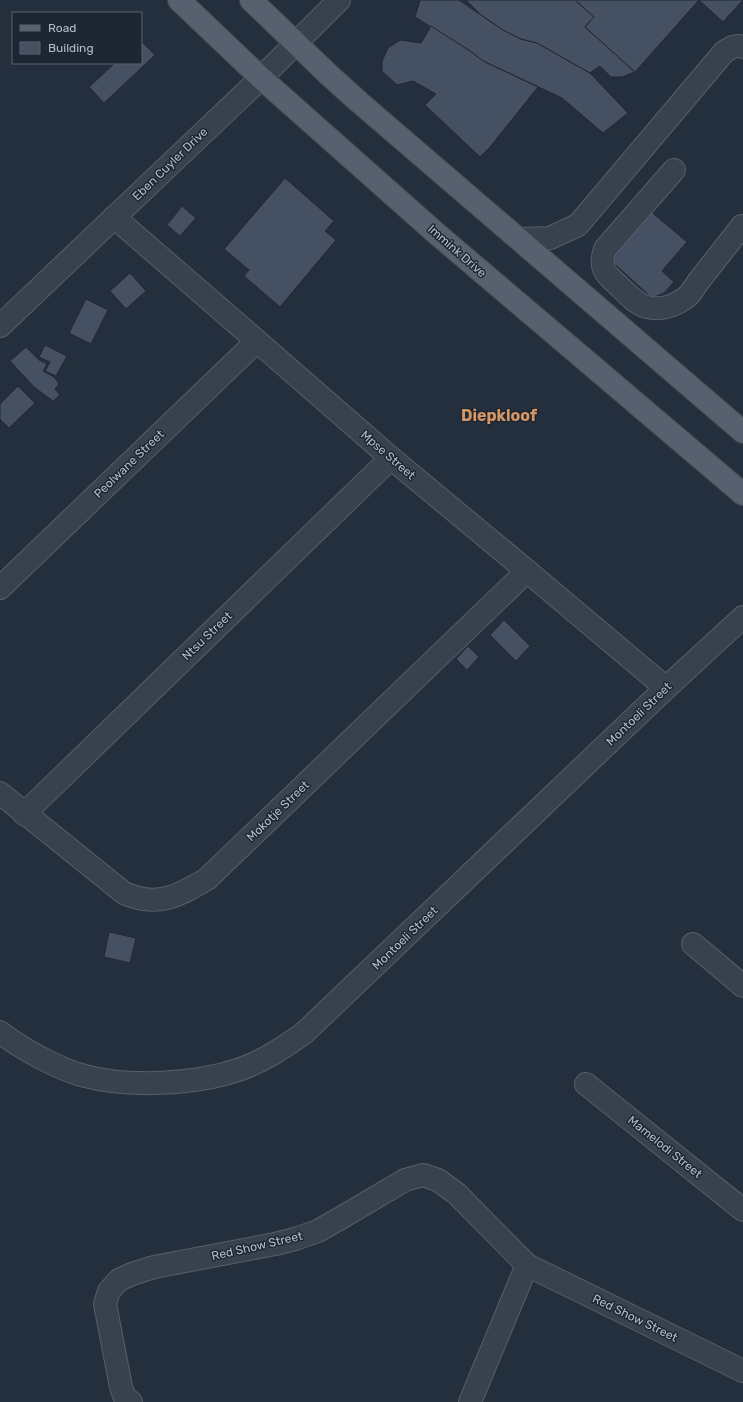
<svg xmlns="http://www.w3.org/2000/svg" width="743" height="1402" font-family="Rubik,sans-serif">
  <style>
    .building { fill: #455162; stroke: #1f2835 }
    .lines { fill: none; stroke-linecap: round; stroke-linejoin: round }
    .minor-casing { stroke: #565f6c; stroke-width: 24 }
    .major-casing { stroke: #414a57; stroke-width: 24 }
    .minor { stroke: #38414e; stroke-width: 22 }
    .major { stroke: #56606e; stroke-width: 22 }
    .labels { text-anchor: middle; stroke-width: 3; stroke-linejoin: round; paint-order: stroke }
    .street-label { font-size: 12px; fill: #b4bcc9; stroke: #1d2633 }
    .district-label { font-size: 16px; font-weight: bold; fill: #d59563; stroke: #1d2633 }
  </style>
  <rect width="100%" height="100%" fill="#242f3e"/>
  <g class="building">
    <path d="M420,0h39l44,30 18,9 16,4 53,30 38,40 -25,20 -41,-35 -79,-37 -13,-10 -55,-34z"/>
    <path d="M466,0h109l19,17 -9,10 50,45 -13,5h-11l-11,-11 -10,7 -53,-30 -16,-4 -18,-9 -22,-15z"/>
    <path d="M575,0h124l-64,72 -50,-45 9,-10z"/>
    <path d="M699,0h44l-20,22z"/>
    <path d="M431,26l39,25 13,10 55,26 -48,60 -10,10 -55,-52 11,-11 -23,-13 -16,4 -15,-14v-10l6,-13 12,-8 21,3z"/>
    <path d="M141,41l14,14 -51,48 -15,-16 26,-24h26z"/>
    <path d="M285,178l49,43 -9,10 11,9 -56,67 -36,-31 5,-6 -25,-21z"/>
    <path d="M182,206l14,12 -16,18 -13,-11z"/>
    <path d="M648,209l39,33 -25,29 12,11 -10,11 -12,5 -45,-41z"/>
    <path d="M130,273l16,18 -20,18 -16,-18z"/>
    <path d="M86,299l22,11 -17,34 -22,-11z"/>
    <path d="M45,345l22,11 -11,20 -11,-5 5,-9 -11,-5z"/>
    <path d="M26,347l13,13 8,4 -4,7 11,6 5,7 -4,5 5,6 -7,6 -19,-14 -24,-26z"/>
    <path d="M18,386l17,17 -26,25 -9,-9v-15z"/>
    <path d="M504,620l26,26 -14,15 -26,-26z"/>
    <path d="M468,646l11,11 -12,13 -11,-11z"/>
    <path d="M109,932l27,6 -6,25 -26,-6z"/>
  </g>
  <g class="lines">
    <g class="minor-casing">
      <g id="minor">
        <path d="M674,170l-69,79c-6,18 -1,24 13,36 8,8 18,19 29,22 12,3 25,0 35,-7 7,-3 12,-12 16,-18 15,-19 29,-37 44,-56"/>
        <path d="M114,217l143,124 134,117 136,113 139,117"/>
        <path d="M520,239l30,-1 28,-13 146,-173c6,-4 12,-8 19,-5"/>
        <path d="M0,326l261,-248 78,-78"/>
        <path d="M0,588l257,-247"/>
        <path d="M0,793l124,100c33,15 54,3 83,-14l320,-308"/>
        <path d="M24,814l367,-356"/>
        <path d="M693,944l50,42"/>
        <path d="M0,1032c20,16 60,38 85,44 44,12 111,8 153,-6 24,-8 45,-22 66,-37l362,-345 77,-71"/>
        <path d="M586,1084l157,126"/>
        <path d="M131,1402l-6,-4 -4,-11 -16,-83 4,-13 10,-11 13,-6 22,-7 121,-23 20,-5 23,-8 21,-12 66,-39 18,-5 15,5 19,14 70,71 216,106"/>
        <path d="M470,1402l57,-137"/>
      </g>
    </g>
    <g class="major-casing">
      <g id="major">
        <path d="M179,0l82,78 176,156 306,260"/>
        <path d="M251,0l77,74 31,28 384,330"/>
      </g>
    </g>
    <use href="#minor" class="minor"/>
    <use href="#major" class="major"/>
  </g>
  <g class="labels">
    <g class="street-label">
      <text transform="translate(170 164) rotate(-44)" y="4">Eben Cuyler Drive</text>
      <text transform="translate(457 251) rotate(41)" y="4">Immink Drive</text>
      <text transform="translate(388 455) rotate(41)" y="4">Mpse Street</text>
      <text transform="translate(129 464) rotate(-44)" y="4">Peolwane Street</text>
      <text transform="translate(207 636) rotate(-44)" y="4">Ntsu Street</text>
      <text transform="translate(639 714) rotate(-44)" y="4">Montoeli Street</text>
      <text transform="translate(278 811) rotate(-44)" y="4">Mokotje Street</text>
      <text transform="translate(405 938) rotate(-44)" y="4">Montoeli Street</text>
      <text transform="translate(665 1147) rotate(39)" y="4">Mamelodi Street</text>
      <text transform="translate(257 1246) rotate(-13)" y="4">Red Show Street</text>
      <text transform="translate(635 1318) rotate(26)" y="4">Red Show Street</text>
    </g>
    <g class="district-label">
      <text x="499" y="421">Diepkloof</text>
    </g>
  </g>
  <rect x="12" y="12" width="130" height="52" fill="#1d2633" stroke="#59626f"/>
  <rect x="20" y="25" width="20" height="6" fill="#56606e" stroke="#59626f"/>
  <text x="48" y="32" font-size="12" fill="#b4bcc9">Road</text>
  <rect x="20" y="42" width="20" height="12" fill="#455162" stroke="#59626f"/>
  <text x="48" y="52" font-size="12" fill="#b4bcc9">Building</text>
</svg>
